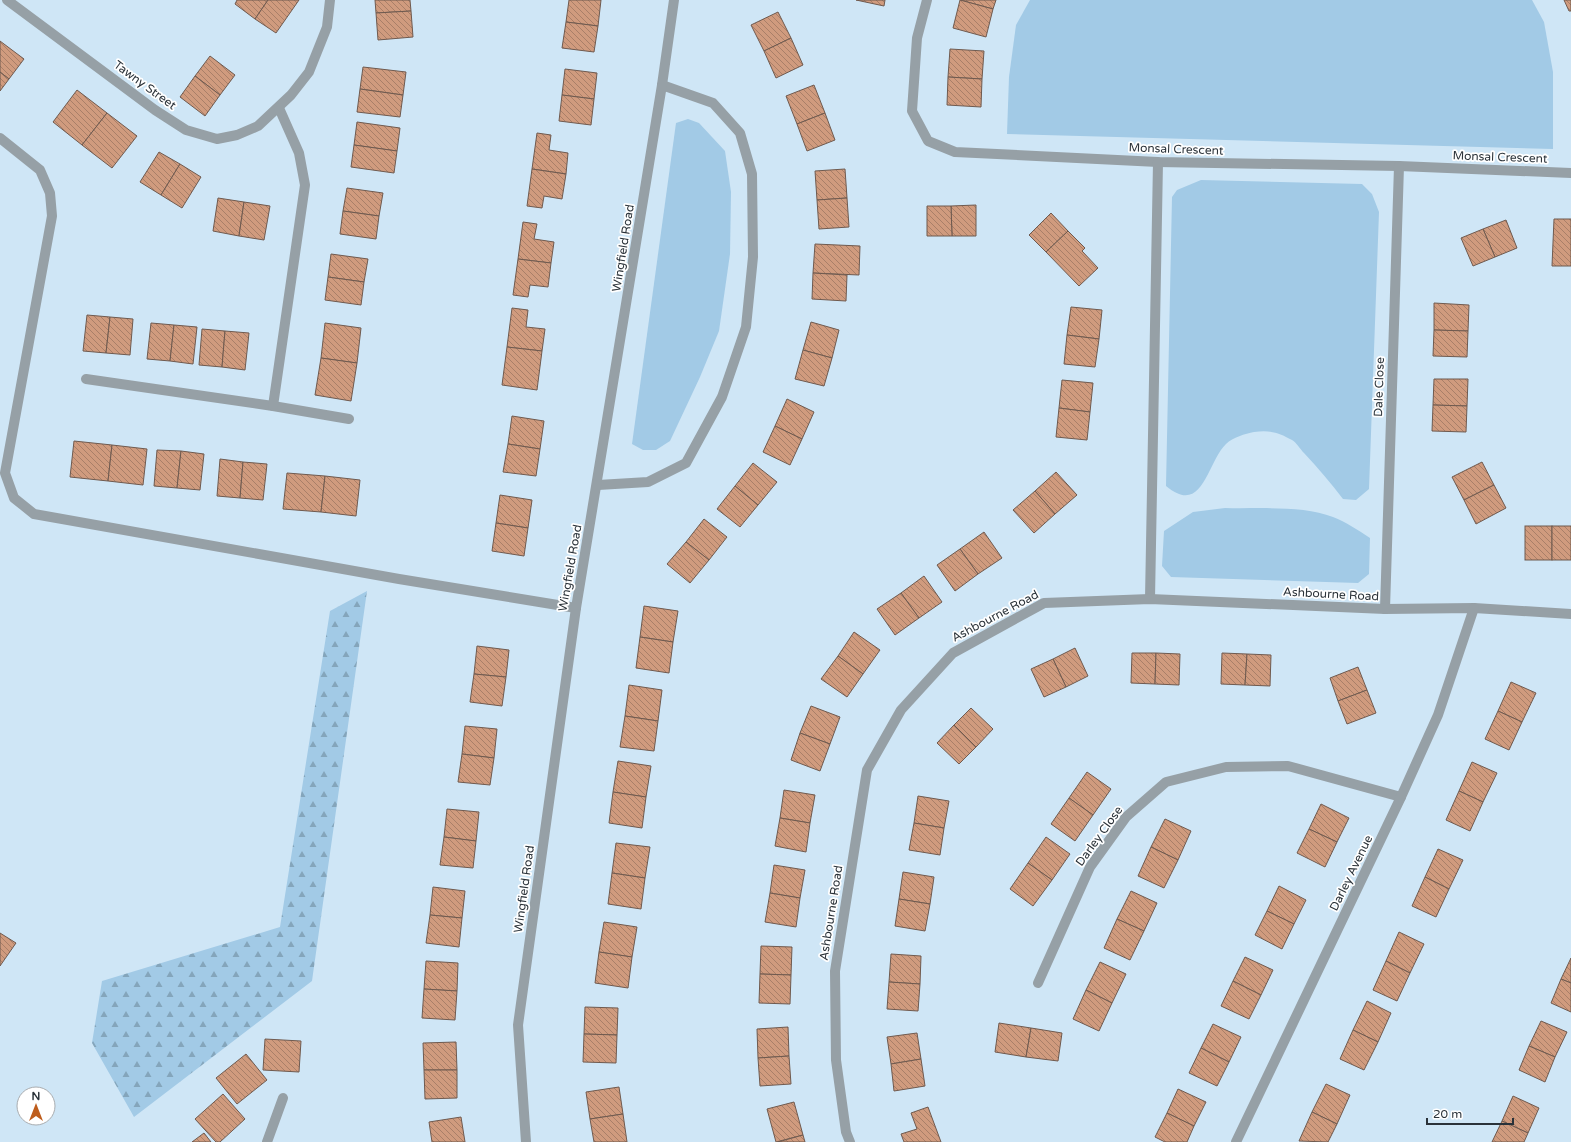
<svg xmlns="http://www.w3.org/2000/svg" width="1571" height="1142" font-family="'Varela Round',sans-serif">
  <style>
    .green { fill: #a2cae6 }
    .forest { fill: url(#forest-firs) }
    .building { fill: url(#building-back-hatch); stroke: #6f5a4f }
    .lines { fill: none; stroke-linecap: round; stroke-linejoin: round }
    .minor { stroke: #96a0a6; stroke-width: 10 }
    .labels { text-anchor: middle; stroke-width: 3.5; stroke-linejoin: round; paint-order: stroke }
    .street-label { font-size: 12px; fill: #2a3239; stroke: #fff }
  </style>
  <defs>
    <pattern id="forest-firs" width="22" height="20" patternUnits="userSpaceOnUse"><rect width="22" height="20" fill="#a2cae6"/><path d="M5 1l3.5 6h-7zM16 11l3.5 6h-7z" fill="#84a5bb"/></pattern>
    <pattern id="building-back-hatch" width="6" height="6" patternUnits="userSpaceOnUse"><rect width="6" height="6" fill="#d09b7e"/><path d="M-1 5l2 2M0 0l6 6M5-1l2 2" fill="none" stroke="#a97f68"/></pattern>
  </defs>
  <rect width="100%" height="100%" fill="#cfe6f6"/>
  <g class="green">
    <path d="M1030,0h502l12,22 9,50v77l-546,-15 2,-57 7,-52z"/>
    <path d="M688,119l11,4 26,28 6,41 -1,62 -11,77 -19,46 -30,64 -14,9h-13l-11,-6 44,-321z"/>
    <path d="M1201,180l161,4 10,10 7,18 -10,277 -13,11 -13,-1c-12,-16 -25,-31 -39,-46 -4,-4 -8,-11 -12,-13 -14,-8 -23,-10 -38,-8 -9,2 -21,5 -28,12 -19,18 -23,73 -60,42l6,-289 5,-7z"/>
    <path d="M1225,508c33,1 78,-3 108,9 13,5 25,13 37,21l-1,36 -11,9 -187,-6 -9,-11 2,-35 29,-19z"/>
  </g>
  <path class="forest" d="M367,591l-55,390 -178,136 -42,-74 10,-62 178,-54 50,-316z"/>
  <g class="building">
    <path d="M237,0h31l-13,19 -20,-15z"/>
    <path d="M268,0h31l-23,33 -21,-14z"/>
    <path d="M375,0h35l1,11 -35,2z"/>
    <path d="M569,0h32l-3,26 -32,-4z"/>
    <path d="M856,0h29l-1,6z"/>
    <path d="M960,0h36l-3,9z"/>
    <path d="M960,0l33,9 -7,28 -33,-9z"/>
    <path d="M1564,0h7v11h-2z"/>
    <path d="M411,11l2,26 -35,3 -2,-27z"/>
    <path d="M778,12l13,26 -27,13 -13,-26z"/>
    <path d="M566,22l32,4 -4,26 -32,-4z"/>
    <path d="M791,38l12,27 -27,13 -12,-27z"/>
    <path d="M0,41l24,18 -15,20 -9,-7z"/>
    <path d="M950,49l34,2 -2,28 -34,-2z"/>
    <path d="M210,56l25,19 -15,20 -25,-19z"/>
    <path d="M363,67l43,5 -3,23 -43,-6z"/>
    <path d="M565,69l32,4 -3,26 -32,-4z"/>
    <path d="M0,72l9,7 -9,12z"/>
    <path d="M195,76l25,19 -15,21 -25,-19z"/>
    <path d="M948,77l34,2 -1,28 -34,-2z"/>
    <path d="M814,85l11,28 -28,11 -11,-28z"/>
    <path d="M360,89l43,6 -3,22 -43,-5z"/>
    <path d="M77,90l30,23 -25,32 -29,-23z"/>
    <path d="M562,95l32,4 -3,26 -32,-4z"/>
    <path d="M107,113l30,23 -25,32 -30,-23z"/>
    <path d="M825,113l10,27 -28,11 -10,-27z"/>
    <path d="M357,122l43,6 -3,23 -43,-6z"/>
    <path d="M537,133l14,2 -2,15 19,3 -2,21 -34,-5z"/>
    <path d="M354,145l43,6 -3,22 -43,-6z"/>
    <path d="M159,152l21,12 -19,31 -21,-13z"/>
    <path d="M180,164l21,13 -19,31 -21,-13z"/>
    <path d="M532,169l34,5 -4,25 -18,-3 -2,12 -15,-2z"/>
    <path d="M845,169l2,29 -30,2 -2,-29z"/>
    <path d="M347,188l36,5 -4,23 -36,-5z"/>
    <path d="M218,198l26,4 -5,34 -26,-5z"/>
    <path d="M847,198l2,29 -30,2 -2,-29z"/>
    <path d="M244,202l26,4 -6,34 -25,-4z"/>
    <path d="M976,205v31h-24l-1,-30z"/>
    <path d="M927,206h24l1,30h-25z"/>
    <path d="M343,211l36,5 -3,23 -36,-5z"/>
    <path d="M1051,213l17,18 -22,21 -17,-17z"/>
    <path d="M1554,219h17v47h-19z"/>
    <path d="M1506,220l11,28 -22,9 -12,-28z"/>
    <path d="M523,222l14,2 -3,15 20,3 -3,21 -33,-4z"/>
    <path d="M1483,229l12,28 -22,9 -12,-28z"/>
    <path d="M1068,231l17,17 -3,3 16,17 -19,18 -33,-34z"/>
    <path d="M815,244l45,2 -1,29 -46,-2z"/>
    <path d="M331,254l37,5 -4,23 -36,-5z"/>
    <path d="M518,259l33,4 -3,24 -18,-2 -2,12 -15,-2z"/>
    <path d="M813,273l34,2 -1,26 -34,-2z"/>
    <path d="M328,277l36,5 -3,23 -36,-5z"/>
    <path d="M1434,303l35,2 -1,26 -34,-1z"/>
    <path d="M1071,307l31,3 -3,29 -32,-4z"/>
    <path d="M512,308l16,2 -2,17 19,2 -3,22 -35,-4z"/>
    <path d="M87,315l23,2 -4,36 -23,-2z"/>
    <path d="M110,317l23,2 -3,36 -24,-2z"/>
    <path d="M811,322l28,8 -7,28 -29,-8z"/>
    <path d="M151,323l23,2 -4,36 -23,-2z"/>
    <path d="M325,323l36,5 -4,35 -36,-5z"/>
    <path d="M174,325l23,2 -4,37 -23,-3z"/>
    <path d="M202,329l23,2 -3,36 -23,-2z"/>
    <path d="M1434,330l34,1 -1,26 -34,-1z"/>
    <path d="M225,331l24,2 -4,37 -23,-3z"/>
    <path d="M1067,335l32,4 -4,28 -31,-3z"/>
    <path d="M507,347l35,4 -5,39 -35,-5z"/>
    <path d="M803,350l29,8 -8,28 -29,-7z"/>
    <path d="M321,358l36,5 -6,38 -36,-6z"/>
    <path d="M1434,379h34l-1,27 -34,-1z"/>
    <path d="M1062,380l31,3 -3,29 -31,-4z"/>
    <path d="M787,399l27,13 -12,27 -27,-13z"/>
    <path d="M1433,405l34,1 -1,26 -34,-1z"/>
    <path d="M1059,408l31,4 -3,28 -31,-3z"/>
    <path d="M512,416l32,5 -4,28 -32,-5z"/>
    <path d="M775,426l27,13 -12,26 -27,-13z"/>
    <path d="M74,441l38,4 -4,36 -38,-4z"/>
    <path d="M508,444l32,5 -4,27 -33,-4z"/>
    <path d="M112,445l35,4 -4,36 -35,-4z"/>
    <path d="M157,450l24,1 -4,37 -23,-2z"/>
    <path d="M181,451l23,3 -4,36 -23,-2z"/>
    <path d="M220,459l23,3 -3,36 -23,-2z"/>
    <path d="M243,462l24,2 -4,36 -23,-2z"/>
    <path d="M1482,462l12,23 -30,15 -12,-23z"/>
    <path d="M753,463l24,19 -19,23 -23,-19z"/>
    <path d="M1056,472l21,23 -22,19 -20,-23z"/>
    <path d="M287,473l38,3 -4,36 -38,-3z"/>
    <path d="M325,476l35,4 -4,36 -35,-4z"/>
    <path d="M1494,485l12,23 -30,16 -12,-24z"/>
    <path d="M735,486l23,19 -18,22 -23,-18z"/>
    <path d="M1035,491l20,23 -21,19 -21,-23z"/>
    <path d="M500,495l32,5 -4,28 -32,-5z"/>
    <path d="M704,519l23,18 -18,23 -23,-18z"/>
    <path d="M496,523l32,5 -4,28 -32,-5z"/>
    <rect x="1525" y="526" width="27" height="34"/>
    <rect x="1552" y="526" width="19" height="34"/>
    <path d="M984,532l18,26 -24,16 -18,-25z"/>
    <path d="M686,542l23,18 -19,23 -23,-19z"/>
    <path d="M960,549l18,25 -23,17 -18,-26z"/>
    <path d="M924,576l18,26 -23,16 -18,-25z"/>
    <path d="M901,593l18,25 -24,17 -18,-26z"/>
    <path d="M644,606l34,5 -5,31 -33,-5z"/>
    <path d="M854,632l26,18 -17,24 -25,-18z"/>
    <path d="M640,637l33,5 -4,31 -33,-5z"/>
    <path d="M477,646l32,4 -3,27 -32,-3z"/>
    <path d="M1075,648l13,28 -22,11 -13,-28z"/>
    <path d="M1132,653h24l-1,31 -24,-1z"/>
    <path d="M1156,653l24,1 -1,31 -24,-1z"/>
    <path d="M1222,653l25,1 -2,31 -24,-1z"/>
    <path d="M1247,654l24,1 -1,31 -25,-1z"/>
    <path d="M838,656l25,18 -16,23 -26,-18z"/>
    <path d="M1053,659l13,28 -22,10 -13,-28z"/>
    <path d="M1358,667l9,23 -29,11 -8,-23z"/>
    <path d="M474,674l32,3 -4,29 -32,-4z"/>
    <path d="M1511,682l25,11 -14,29 -24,-11z"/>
    <path d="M629,685l33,5 -4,31 -33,-5z"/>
    <path d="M1367,690l9,23 -29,11 -9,-23z"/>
    <path d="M811,706l29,11 -10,27 -30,-11z"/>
    <path d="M971,708l22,21 -17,18 -22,-22z"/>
    <path d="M1498,711l24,11 -13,28 -24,-11z"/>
    <path d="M625,716l33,5 -4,30 -34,-4z"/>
    <path d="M954,725l22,22 -17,17 -22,-21z"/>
    <path d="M465,726l32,3 -3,29 -32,-4z"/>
    <path d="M800,733l30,11 -10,27 -29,-11z"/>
    <path d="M462,754l32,4 -4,27 -32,-3z"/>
    <path d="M618,761l33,5 -5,31 -33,-5z"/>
    <path d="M1472,762l25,11 -14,29 -24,-11z"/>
    <path d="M1087,772l24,17 -18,26 -24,-17z"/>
    <path d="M784,790l31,5 -5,28 -30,-5z"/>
    <path d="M1459,791l24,11 -13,29 -24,-11z"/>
    <path d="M613,792l33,5 -4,31 -33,-5z"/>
    <path d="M918,796l31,5 -5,27 -30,-5z"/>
    <path d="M1069,798l24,17 -18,26 -24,-17z"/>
    <path d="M1321,804l28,14 -12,24 -28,-13z"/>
    <path d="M447,809l32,3 -3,29 -32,-4z"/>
    <path d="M780,818l30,5 -4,29 -31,-6z"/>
    <path d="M1165,819l26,12 -13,29 -27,-13z"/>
    <path d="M914,823l30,5 -4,27 -31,-5z"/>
    <path d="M1309,829l28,13 -12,25 -28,-14z"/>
    <path d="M444,837l32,4 -3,27 -33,-3z"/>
    <path d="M1046,837l24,17 -18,26 -24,-17z"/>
    <path d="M616,843l34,4 -5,31 -33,-5z"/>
    <path d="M1151,847l27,13 -14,28 -26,-12z"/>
    <path d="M1438,849l25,11 -14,29 -24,-12z"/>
    <path d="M1028,863l24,17 -19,26 -23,-17z"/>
    <path d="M774,865l31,5 -5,28 -30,-5z"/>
    <path d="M903,872l31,5 -4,27 -31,-5z"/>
    <path d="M612,873l33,5 -4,31 -33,-5z"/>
    <path d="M1425,877l24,12 -13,28 -24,-11z"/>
    <path d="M1279,886l27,14 -12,24 -27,-13z"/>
    <path d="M433,887l32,4 -3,27 -32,-3z"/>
    <path d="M1131,891l26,12 -13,28 -27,-12z"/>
    <path d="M770,893l30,5 -4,29 -31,-5z"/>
    <path d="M899,899l31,5 -5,27 -30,-5z"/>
    <path d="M1267,911l27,13 -12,25 -27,-14z"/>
    <path d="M430,915l32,3 -3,29 -33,-4z"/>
    <path d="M1117,919l27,12 -14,29 -26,-12z"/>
    <path d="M604,922l33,5 -5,30 -33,-5z"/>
    <path d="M1399,932l25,12 -14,29 -24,-12z"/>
    <path d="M0,933l16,10 -16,23z"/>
    <path d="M761,946l31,1 -1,28 -31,-1z"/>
    <path d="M599,952l33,5 -4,31 -33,-5z"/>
    <path d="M891,954l30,2 -1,28 -31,-2z"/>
    <path d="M1245,957l28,13 -12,25 -28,-14z"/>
    <path d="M1571,958v25l-10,-4z"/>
    <path d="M426,961l32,2 -1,28 -33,-2z"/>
    <path d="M1386,961l24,12 -13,28 -24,-11z"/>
    <path d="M1100,962l26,12 -14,29 -26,-13z"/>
    <path d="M760,974l31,1 -1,29 -31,-1z"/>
    <path d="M1561,979l10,4v29l-20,-9z"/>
    <path d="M1233,981l28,14 -12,24 -28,-13z"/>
    <path d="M889,982l31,2 -2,27 -31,-2z"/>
    <path d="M424,989l33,2 -2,29 -33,-2z"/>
    <path d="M1086,990l26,13 -13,28 -26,-12z"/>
    <path d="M1367,1001l24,12 -13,29 -25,-12z"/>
    <path d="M585,1007l33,1 -1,27 -33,-1z"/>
    <path d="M1541,1021l26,11 -12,25 -26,-11z"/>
    <path d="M999,1023l32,5 -5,29 -31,-5z"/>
    <path d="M1213,1024l28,13 -12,25 -28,-14z"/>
    <path d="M788,1027l1,29 -31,2 -1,-29z"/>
    <path d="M1031,1028l31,5 -4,28 -32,-4z"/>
    <path d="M1353,1030l25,12 -14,28 -24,-11z"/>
    <path d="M917,1033l4,26 -30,5 -4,-27z"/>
    <path d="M584,1034l33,1 -1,28 -33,-1z"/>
    <path d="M265,1039l36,2 -2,31 -36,-2z"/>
    <path d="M456,1042l1,28h-33l-1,-27z"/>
    <path d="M1529,1046l26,11 -10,25 -26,-12z"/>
    <path d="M1201,1048l28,14 -12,24 -28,-13z"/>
    <path d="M246,1054l21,26 -30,24 -21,-26z"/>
    <path d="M789,1056l2,28 -31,2 -2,-28z"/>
    <path d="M921,1059l4,27 -31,5 -3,-27z"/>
    <path d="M424,1070h33v28l-32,1z"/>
    <path d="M1326,1084l24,11 -13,29 -25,-12z"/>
    <path d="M619,1087l4,27 -33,5 -4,-27z"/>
    <path d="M1178,1089l28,13 -12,24 -27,-13z"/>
    <path d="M223,1094l22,25 -25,23h-4l-21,-23z"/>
    <path d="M1513,1096l26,12 -11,25 -26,-12z"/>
    <path d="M794,1102l9,33 -27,7 -9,-33z"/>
    <path d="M928,1107l13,35h-37l-3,-8 16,-5 -6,-16z"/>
    <path d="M1312,1112l25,12 -9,18 -29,-1z"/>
    <path d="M1167,1113l27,13 -7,16h-22l-10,-5z"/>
    <path d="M623,1114l4,28h-33l-4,-23z"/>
    <path d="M461,1117l4,25h-33l-3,-20z"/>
    <path d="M1502,1121l26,12 -4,9h-32z"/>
    <path d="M204,1133l7,9h-19z"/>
    <path d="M803,1135l2,7h-27z"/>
  </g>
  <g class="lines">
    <g class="minor">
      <path d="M7,0l148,110 31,20 31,9 20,-4 21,-9 33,-31 18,-23 18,-45 3,-27"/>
      <path d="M927,0l-10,38 -5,73 16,30 27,11 203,10 241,4 172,7"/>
      <path d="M0,138l40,32 10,23 2,23 -47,257 9,25 20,16 365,65 177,29"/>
      <path d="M86,379l187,27 76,13"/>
      <path d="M273,406l32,-221 -6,-32 -20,-45"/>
      <path d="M598,485l50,-3 38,-19 36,-66 24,-70 7,-70 -1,-83 -12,-41 -27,-30 -51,-18"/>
      <path d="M1150,599l8,-437"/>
      <path d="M1385,609l14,-443"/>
      <path d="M1038,983l52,-116 36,-50 40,-35 60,-15 62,-1 113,31"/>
      <path d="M267,1142l16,-44"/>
      <path d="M526,1142l-8,-117 58,-417 86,-523 12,-85"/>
      <path d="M850,1142l-4,-10 -10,-72 -1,-89 32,-201 34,-60 52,-57 91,-50 106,-4 235,10 89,-1 97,6"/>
      <path d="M1236,1142l165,-345 37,-82 36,-107"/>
    </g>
  </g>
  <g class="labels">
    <g class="street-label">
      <text transform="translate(145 85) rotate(36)" y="4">Tawny Street</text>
      <text transform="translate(1176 149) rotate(2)" y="4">Monsal Crescent</text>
      <text transform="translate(1500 157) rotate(2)" y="4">Monsal Crescent</text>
      <text transform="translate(623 248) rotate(-81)" y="4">Wingfield Road</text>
      <text transform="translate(1379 387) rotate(-88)" y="4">Dale Close</text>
      <text transform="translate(570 568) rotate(-80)" y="4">Wingfield Road</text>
      <text transform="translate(1331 594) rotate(3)" y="4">Ashbourne Road</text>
      <text transform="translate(995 616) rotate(-28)" y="4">Ashbourne Road</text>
      <text transform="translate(1099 836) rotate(-54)" y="4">Darley Close</text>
      <text transform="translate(1351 873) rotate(-64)" y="4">Darley Avenue</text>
      <text transform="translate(524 889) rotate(-82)" y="4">Wingfield Road</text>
      <text transform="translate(831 913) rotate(-81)" y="4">Ashbourne Road</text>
    </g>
  </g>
  <g transform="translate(36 1106)"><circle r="19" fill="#ffffff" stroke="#aaadb0"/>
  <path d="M0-3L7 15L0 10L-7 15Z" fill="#be5d1c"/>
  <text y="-6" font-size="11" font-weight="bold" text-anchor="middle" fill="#2a3239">N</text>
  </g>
  <path d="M1427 1118v6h86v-6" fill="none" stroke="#2a3239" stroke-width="2"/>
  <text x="1433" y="1118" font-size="12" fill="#2a3239" stroke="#ffffff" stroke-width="3" paint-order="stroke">20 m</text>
</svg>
